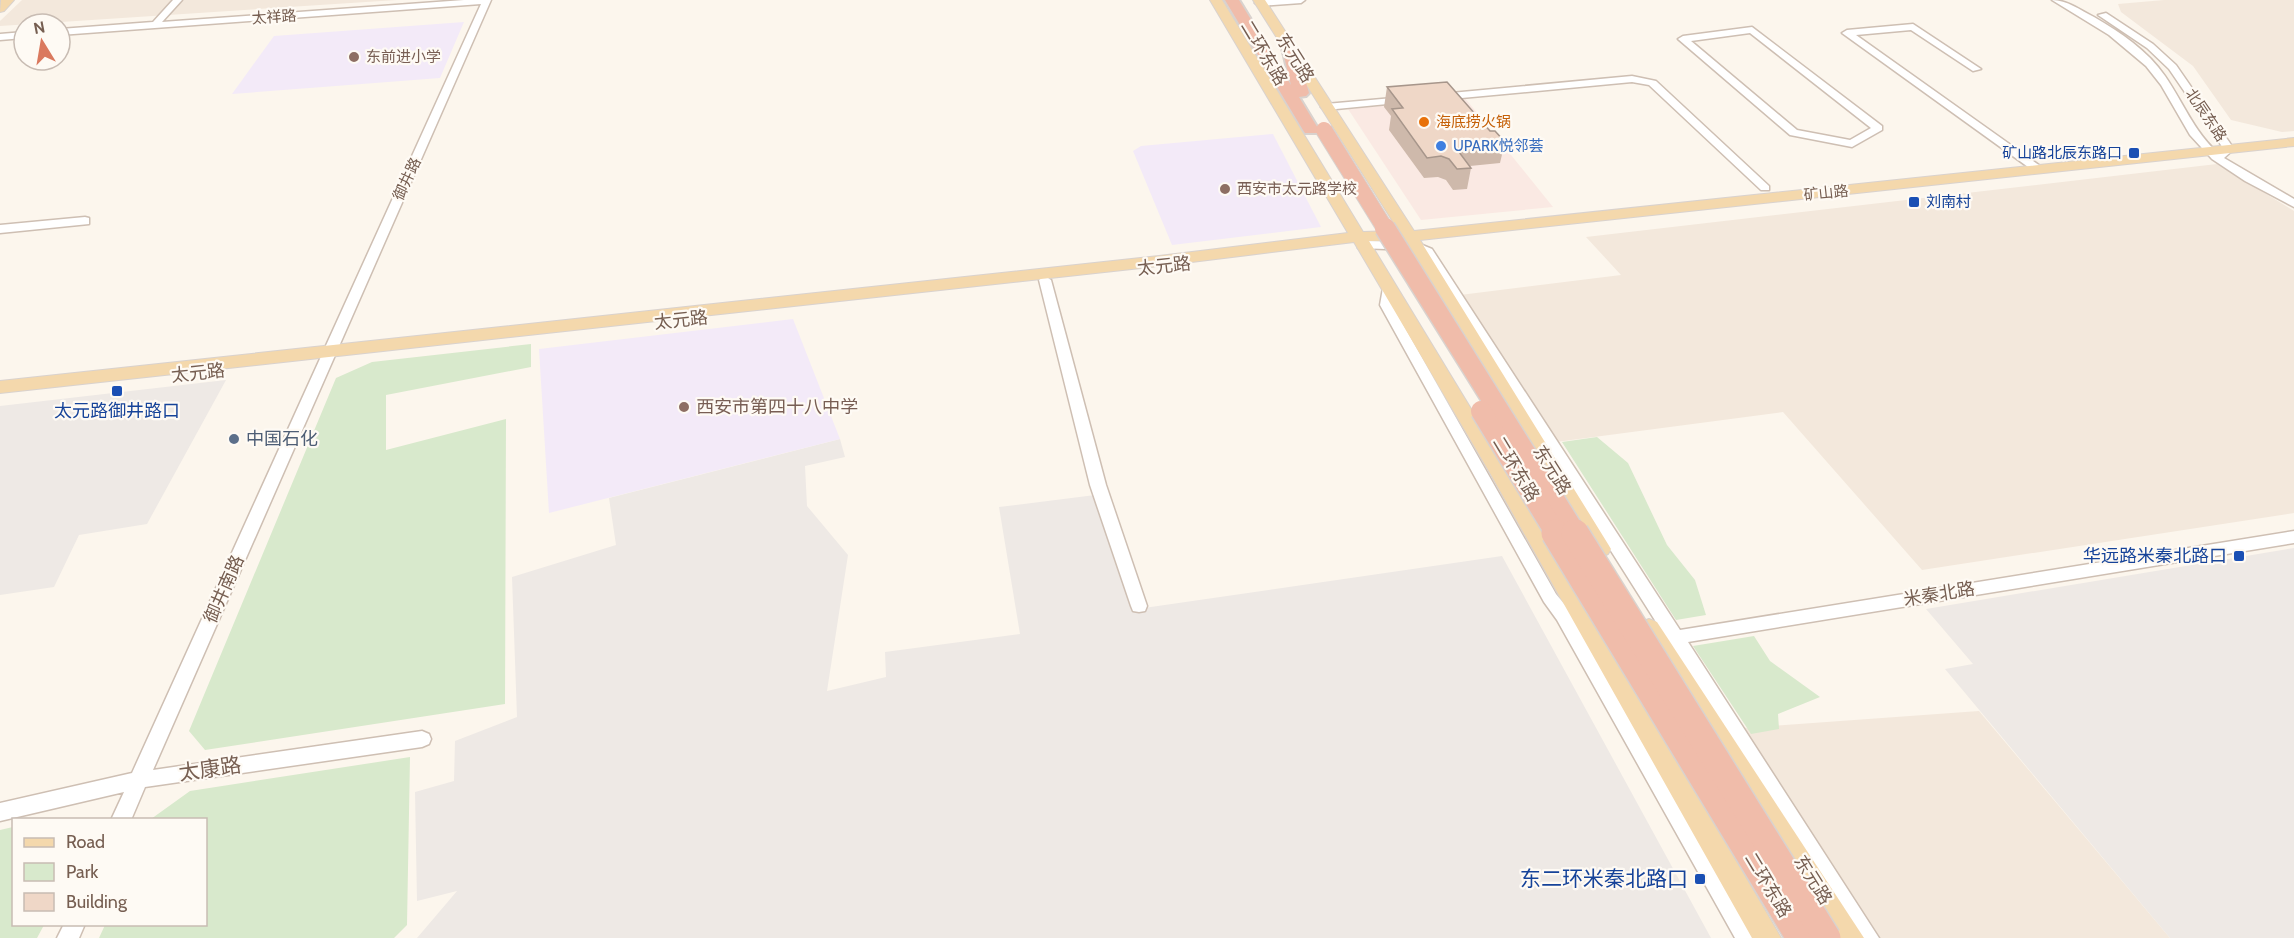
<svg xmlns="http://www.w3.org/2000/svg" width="2294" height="938" font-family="Cabin,'Noto Sans SC',sans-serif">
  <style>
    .residential { fill: #f3e8dc }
    .commercial { fill: #fae9e3 }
    .industrial { fill: #eee9e5 }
    .education { fill: #f3eaf8 }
    .green { fill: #d8e9cc }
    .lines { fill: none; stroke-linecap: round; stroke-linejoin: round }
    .minor-casing { stroke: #cebfb3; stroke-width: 3 }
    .major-casing { stroke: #d9d2ce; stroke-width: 2 }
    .highway-casing { stroke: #d9d2ce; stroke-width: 4 }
    .minor { fill: #fff; fill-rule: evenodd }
    .major { fill: #f4d8ac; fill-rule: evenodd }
    .highway { fill: #f0bcaa; fill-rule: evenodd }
    .highway-bridge-far2-casing { stroke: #d9d2ce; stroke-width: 18; stroke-linecap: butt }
    .highway-bridge-far1-casing { stroke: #d9d2ce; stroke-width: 23; stroke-linecap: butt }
    .highway-bridge-casing { stroke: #d9d2ce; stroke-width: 30; stroke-linecap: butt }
    .highway-bridge-far2 { stroke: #f0bcaa; stroke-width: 16 }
    .highway-bridge-far1 { stroke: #f0bcaa; stroke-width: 20 }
    .highway-bridge { stroke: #f0bcaa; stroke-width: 27 }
    .wall { fill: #ceb9ab }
    .building { fill: #efd7c7; stroke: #a7968b; stroke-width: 1.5 }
    .education-dot { fill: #8d6e63; stroke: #fefaf4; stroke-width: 2 }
    .food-dot { fill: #e8710a; stroke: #fefaf4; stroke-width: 2 }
    .shop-dot { fill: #3f7fe0; stroke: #fefaf4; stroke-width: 2 }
    .transit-dot { fill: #1a4fb4; stroke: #fefaf4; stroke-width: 2 }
    .service-dot { fill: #5c6f8a; stroke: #fefaf4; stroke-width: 2 }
    .labels { text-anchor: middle; stroke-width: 4.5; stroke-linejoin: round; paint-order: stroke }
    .far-street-label { font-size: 15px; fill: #765e51; stroke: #fefaf4 }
    .far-education-label { font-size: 15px; fill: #785e54; stroke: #fefaf4; text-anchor: start }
    .far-food-label { font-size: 15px; fill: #c56008; stroke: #fefaf4; text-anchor: start }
    .far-shop-label { font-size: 15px; fill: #366cbe; stroke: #fefaf4; text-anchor: start }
    .far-transit-label { font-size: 15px; fill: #164399; stroke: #fefaf4; text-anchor: end }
    .street-label { font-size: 18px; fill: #765e51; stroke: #fefaf4 }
    .education-label { font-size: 18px; fill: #785e54; stroke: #fefaf4; text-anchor: start }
    .transit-label { font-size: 18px; fill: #164399; stroke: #fefaf4 }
    .service-label { font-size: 18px; fill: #4e5e75; stroke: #fefaf4; text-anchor: start }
    .near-street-label { font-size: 21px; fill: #765e51; stroke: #fefaf4 }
    .near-transit-label { font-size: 21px; fill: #164399; stroke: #fefaf4; text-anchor: end }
  </style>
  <rect width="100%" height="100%" fill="#fcf6ed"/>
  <g class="residential">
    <path d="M22,0h375l-397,26v-5z"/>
    <path d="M2164,0h130v131l-12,1 -51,-12 -38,-54 -72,-54 -3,-8z"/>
    <path d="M2217,164l77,47v302l-372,57 -139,-158 -227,30 -96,-147 161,-20 -35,-38z"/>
    <path d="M1979,711l191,227h-290l-138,-210z"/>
  </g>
  <path class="commercial" d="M1465,98l88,109 -132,13 -73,-111z"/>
  <g class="industrial">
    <path d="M226,380l-79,144 -68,11 -25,52 -54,8v-189z"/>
    <path d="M840,439l5,18 -40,9 2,40 41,49 -21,136 59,-14 -1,-25 135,-18 -21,-127 104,-13 34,115 365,-53 209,382h-1294l40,-47 -40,10 -2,-109 39,-11 1,-40 62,-24 -5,-140 104,-32 -7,-47z"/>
    <path d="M2294,548v390h-124l-225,-269 28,-5 -47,-55z"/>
  </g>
  <g class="education">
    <path d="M464,22l-24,56 -208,16 42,-58z"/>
    <path d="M1273,134l48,93 -149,18 -39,-94 8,-5z"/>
    <path d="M793,319l47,120 -291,74 -10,-164z"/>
  </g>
  <g class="green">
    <path d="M531,344v23l-145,28v55l120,-31 -1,285 -300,46 -16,-19 147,-353 36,-16z"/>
    <path d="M1597,437l31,26 39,82 28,35 11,35 -30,5 -114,-178z"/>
    <path d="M1754,636l16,25 50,36 -42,17 1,15 -28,5 -58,-88z"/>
    <path d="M410,757l-3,168 -13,13h-295l6,-13 101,-1v-104l-55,-1 39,-28z"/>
    <path d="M13,827l1,97 30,1 -7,13h-37v-108z"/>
  </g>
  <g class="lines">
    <g class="minor-casing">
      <g id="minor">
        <path d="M173,0h9l-20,22 302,-22h27l-338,770 269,-39 7,3 2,5 -2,5 -7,3 -277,40 -14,33h-20l13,-28 -124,29v-18l132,-30 349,-769 -421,31v-6l93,-7z"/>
        <path d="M1264,0h41l-4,3 -41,3 -5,-3z"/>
        <path d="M2052,0c15,0 28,10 42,17 27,16 53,33 71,59 18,26 29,56 53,77l5,-5 -54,-79 -22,-21 -49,-33 8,-2 47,31 23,21 58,84 -10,9 70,41v8l-49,-26 -33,-22 -22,-24 -29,-50 -15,-19 -37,-31z"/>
        <path d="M1913,24l68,45 -8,2 -62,-41 -55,5 187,133v4h-8l-193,-139 5,-3z"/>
        <path d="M1752,27l130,99v4l-30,17 -62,-12 -112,-96 5,-3zM1750,33l121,95 -21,12 -53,-10 -106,-89z"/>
        <path d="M24,32v6l-24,2v-6z"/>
        <path d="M1632,76l24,5 113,105v4h-8l-112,-105 -17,-3 -192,18 -5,-3 5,-3z"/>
        <path d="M1404,97l5,3 -1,2 -82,8 -5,-3 5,-3z"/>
        <path d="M85,217l4,1v6l-89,9v-8z"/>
        <path d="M1362,241l53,1 17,7 248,381 614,-99v12l-606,99 191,296h-23l-185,-293 -11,-1 -3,-5 6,-6 -240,-379 -10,-4 -55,-2v-6z"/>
        <path d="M1045,276l6,4 55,205 41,121 -2,5 -6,1 -6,-1 -2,-5 -41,-121 -51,-205z"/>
        <path d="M1389,284l6,4 -3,17 164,289 13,16 188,328h-22l-178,-318 -13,-18 -164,-297 3,-17z"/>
        <path d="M64,924h21l-6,14h-22z"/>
      </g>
    </g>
    <g class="major-casing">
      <g id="major">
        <path d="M1,0h13l-10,11 -4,1z"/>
        <path d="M1210,0h12l141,232 36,-1 -146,-231h12l149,231 880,-93v8l-874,94 188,304 3,5 -3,5 -7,3 -7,-3 -190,-314 -35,1 141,232 271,465h-29l-262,-465 -136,-231 -195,24 -1159,127v-12l1159,-125 189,-23z"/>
        <path d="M1649,619l8,3 207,316h-30l-193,-304 -3,-6 3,-6z"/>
      </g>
    </g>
    <g class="highway-casing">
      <path id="highway" d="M1225,0h14l52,85 -9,-37 7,-4 7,4 13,45 -3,3 -7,1 20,33 -2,3h-12l-2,-3z"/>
    </g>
    <use href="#minor" class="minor"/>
    <use href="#major" class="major"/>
    <use href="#highway" class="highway"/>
    <g class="highway-bridge-far2-casing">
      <path id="highway-bridge-far2" d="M1324,130l62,100"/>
    </g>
    <g class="highway-bridge-far1-casing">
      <g id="highway-bridge-far1">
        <path d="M1385,228l191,306"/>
        <path d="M1481,411l75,123"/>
      </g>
    </g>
    <g class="highway-bridge-casing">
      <g id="highway-bridge">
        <path d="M1555,533l245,405"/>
        <path d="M1575,533l252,405"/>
      </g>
    </g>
    <use href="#highway-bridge-far2" class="highway-bridge-far2"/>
    <use href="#highway-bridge-far1" class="highway-bridge-far1"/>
    <use href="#highway-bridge" class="highway-bridge"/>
  </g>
  <path class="wall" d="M1387,87l103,44 15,11 -5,21 -30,3 1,2 -4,21 -14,1 -7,-10 -8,-3 -14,1 -35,-48 2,-14 -7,-9z"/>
  <path class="building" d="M1447,82l43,49h5l10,11 -49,6 15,20 -14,1 -8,-10 -8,-3 -14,2 -35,-49 11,-1 -16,-21z"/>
  <g class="education-dot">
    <circle cx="354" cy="57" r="6"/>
    <circle cx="1225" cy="189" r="6"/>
    <circle cx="684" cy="407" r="6"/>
  </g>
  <circle class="food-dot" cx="1424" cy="122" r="6"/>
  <circle class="shop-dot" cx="1441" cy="146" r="6"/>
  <g class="transit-dot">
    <rect x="2128" y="147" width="12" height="12" rx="3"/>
    <rect x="1908" y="196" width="12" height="12" rx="3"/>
    <rect x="111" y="385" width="12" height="12" rx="3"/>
    <rect x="2233" y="550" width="12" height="12" rx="3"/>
    <rect x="1694" y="873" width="12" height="12" rx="3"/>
  </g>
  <circle class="service-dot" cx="234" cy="439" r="6"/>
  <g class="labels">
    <g class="far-street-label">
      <text transform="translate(274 17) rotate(-4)" y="5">太祥路</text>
      <text transform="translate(2206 115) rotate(56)" y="5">北辰东路</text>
      <text transform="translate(407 179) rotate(-65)" y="5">御井路</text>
      <text transform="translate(1826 193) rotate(-6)" y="5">矿山路</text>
    </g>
    <g class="far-education-label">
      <text x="366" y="62">东前进小学</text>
      <text x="1237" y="194">西安市太元路学校</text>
    </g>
    <g class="far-food-label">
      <text x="1436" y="127">海底捞火锅</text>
    </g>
    <g class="far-shop-label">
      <text x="1453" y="151">UPARK悦邻荟</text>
    </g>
    <g class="far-transit-label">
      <text x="2122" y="158">矿山路北辰东路口</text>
      <text x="1926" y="207" text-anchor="start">刘南村</text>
    </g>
    <g class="street-label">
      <text transform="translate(1264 53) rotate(59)" y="6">二环东路</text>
      <text transform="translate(1295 58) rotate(58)" y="6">东元路</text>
      <text transform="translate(1164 266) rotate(-6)" y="6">太元路</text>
      <text transform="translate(681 320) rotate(-6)" y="6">太元路</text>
      <text transform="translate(198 373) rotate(-6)" y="6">太元路</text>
      <text transform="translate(1516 469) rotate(59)" y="6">二环东路</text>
      <text transform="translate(1552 470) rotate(58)" y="6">东元路</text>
      <text transform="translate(224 589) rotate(-66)" y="6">御井南路</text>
      <text transform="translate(1939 594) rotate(-9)" y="6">米秦北路</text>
      <text transform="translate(1813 880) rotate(58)" y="6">东元路</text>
      <text transform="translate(1768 885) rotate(59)" y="6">二环东路</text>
    </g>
    <g class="education-label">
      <text x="696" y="413">西安市第四十八中学</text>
    </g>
    <g class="transit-label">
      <text x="117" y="417">太元路御井路口</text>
      <text x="2227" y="562" text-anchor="end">华远路米秦北路口</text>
    </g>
    <g class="service-label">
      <text x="246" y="445">中国石化</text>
    </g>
    <g class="near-street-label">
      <text transform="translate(210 769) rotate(-8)" y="7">太康路</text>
    </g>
    <g class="near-transit-label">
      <text x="1688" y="886">东二环米秦北路口</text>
    </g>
  </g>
  <rect x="12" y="818" width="195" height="108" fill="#fefaf4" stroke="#c8bcb3" stroke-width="1.5"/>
  <rect x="24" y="838" width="30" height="9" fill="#f4d8ac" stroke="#c8bcb3" stroke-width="1.5"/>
  <text x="66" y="848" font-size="18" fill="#765e51">Road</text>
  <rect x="24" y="863" width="30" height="18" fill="#d8e9cc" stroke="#c8bcb3" stroke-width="1.5"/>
  <text x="66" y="878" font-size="18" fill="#765e51">Park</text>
  <rect x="24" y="893" width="30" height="18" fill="#efd7c7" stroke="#c8bcb3" stroke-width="1.5"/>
  <text x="66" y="908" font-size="18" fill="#765e51">Building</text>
  <g transform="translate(42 42) rotate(349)"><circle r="28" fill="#fefaf4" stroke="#c8bcb3" stroke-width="1.5"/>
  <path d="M0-4.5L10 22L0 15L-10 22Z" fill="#da795e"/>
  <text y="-9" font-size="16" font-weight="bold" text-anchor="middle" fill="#765e51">N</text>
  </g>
</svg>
